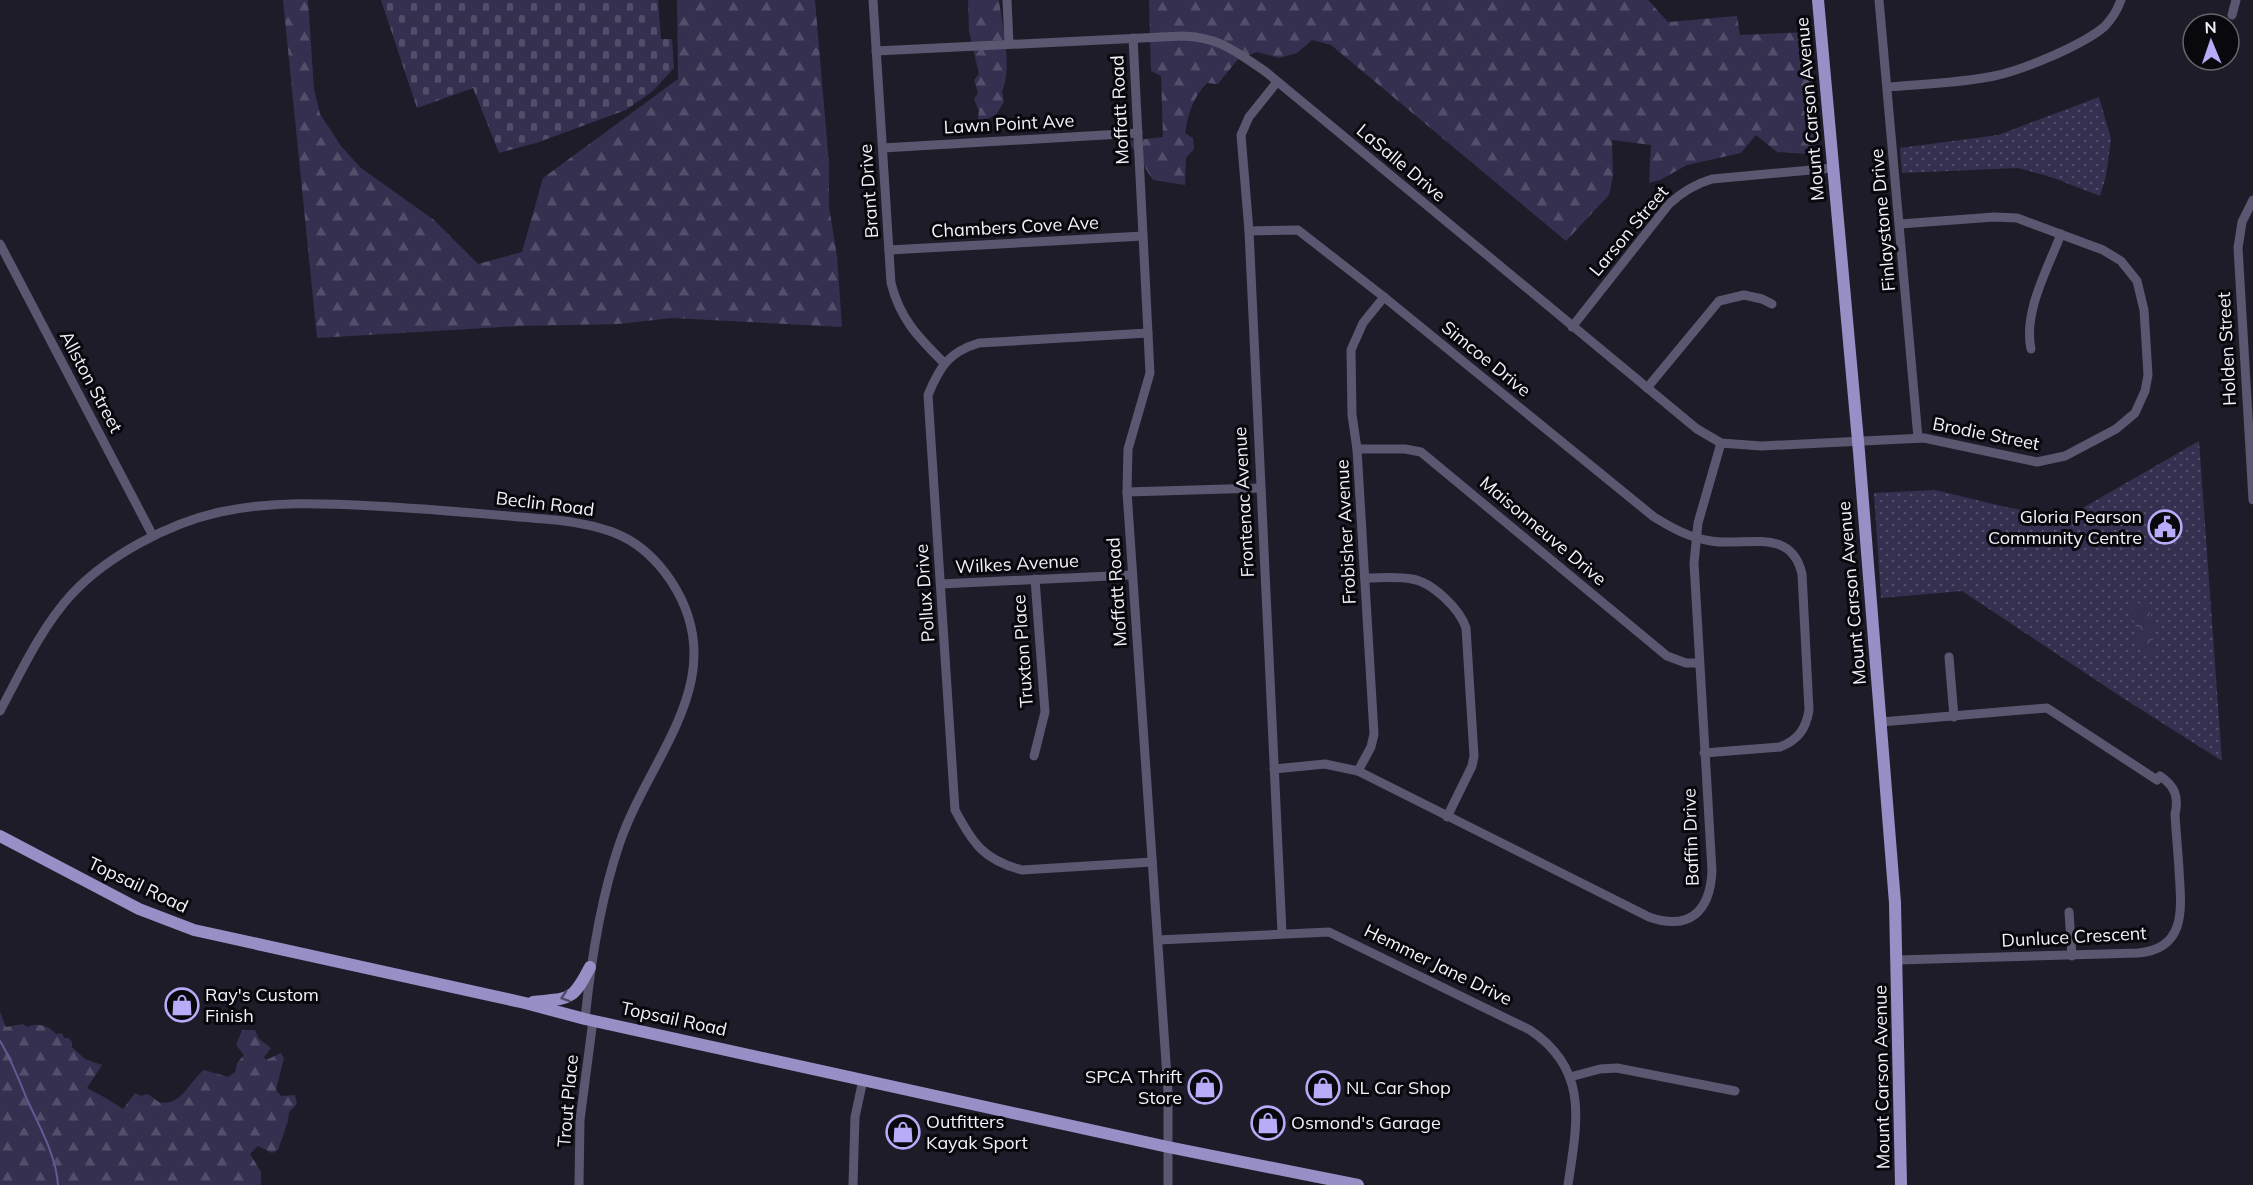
<svg xmlns="http://www.w3.org/2000/svg" width="2253" height="1185" font-family="Mulish,sans-serif">
  <style>
    .grass { fill: url(#grass-dots) }
    .forest { fill: url(#forest-firs) }
    .cemetery { fill: url(#cemetery-stones) }
    .park { fill: url(#park-crowns) }
    .lines { fill: none; stroke-linecap: round; stroke-linejoin: round }
    .stream { stroke: #655995; stroke-width: 2 }
    .minor { stroke: #5b5771; stroke-width: 9 }
    .major { stroke: #988fc6; stroke-width: 12 }
    .oneway { stroke: #504c6a }
    .labels { text-anchor: middle; stroke-width: 6; stroke-linejoin: round; paint-order: stroke }
    .street-label { font-size: 18px; fill: #f3f2fb; stroke: #08080d }
    .poi-label { font-size: 18px; fill: #f3f2fb; stroke: #08080d; text-anchor: start }
  </style>
  <defs>
    <pattern id="grass-dots" width="8" height="8" patternUnits="userSpaceOnUse" patternTransform="scale(1.5)"><rect width="8" height="8" fill="#352f50"/><path d="M2 2h.1M6 6h.1" fill="none" stroke="#534e6a" stroke-width="1.8" stroke-linecap="round"/></pattern>
    <pattern id="forest-firs" width="22" height="20" patternUnits="userSpaceOnUse" patternTransform="scale(1.5)"><rect width="22" height="20" fill="#352f50"/><path d="M5 1l3.5 6h-7zM16 11l3.5 6h-7z" fill="#534e6a"/></pattern>
    <pattern id="cemetery-stones" width="16" height="16" patternUnits="userSpaceOnUse" patternTransform="scale(1.5)"><rect width="16" height="16" fill="#352f50"/><path d="M2 7V4a2 2 0 0 1 4 0v3zM10 15v-3a2 2 0 0 1 4 0v3z" fill="#534e6a"/></pattern>
    <pattern id="park-crowns" width="20" height="18" patternUnits="userSpaceOnUse" patternTransform="scale(1.5)"><rect width="20" height="18" fill="#352f50"/><path d="M2 6a3 3 0 1 1 6 0M12 15a3 3 0 1 1 6 0" fill="none" stroke="#534e6a"/></pattern>
  </defs>
  <rect width="100%" height="100%" fill="#1f1c29"/>
  <g class="grass">
    <path d="M2099,97l12,42 -5,37 -6,20 -49,-19 -33,-9 -116,5 -2,-25 98,-13z"/>
    <path d="M2199,441l23,320 -99,-63 -161,-107 -81,7 -7,-105 61,-3 75,18 57,9z"/>
  </g>
  <g class="forest">
    <path d="M283,0h25l6,89 6,25 21,32 20,22 73,52 44,44 44,-12 21,-74 135,-99 -1,-79h138l14,164v43l8,49 5,71 -170,-9 -54,6 -99,2 -202,12z"/>
    <path d="M968,0h31c3,25 14,69 3,91l2,11 -8,13 -19,8 2,-12 -5,-12 4,-6 -4,-13 5,-6 -10,-43z"/>
    <path d="M1149,0h499l20,22 69,-6 3,19 70,-3 8,108 -10,14 -31,-2 -21,-17 -15,18 -54,12 -27,15 -11,3 2,-38 -39,-5 1,36 -4,19 -43,46 -235,-196 -19,-5 -15,13 -18,5 -22,-6 -19,7 -20,25 -11,-1c-14,14 -19,31 -22,50l8,5 1,11 -8,9 -1,27 -32,-5 -25,-39 35,-4 -2,-61 -10,-5z"/>
    <path d="M0,1012l6,15 17,-3 4,3c11,-5 22,-1 29,7l6,-1 2,5h5l3,4v5l13,12 17,6 -15,23 17,9 19,12 12,-16 6,3 6,-2c5,2 8,6 12,8 22,6 31,-22 45,-32l24,7 7,-5 2,-9 7,-8 -8,-10 6,-15h13l4,9 12,9 -7,9 2,3 15,-7 3,5 -8,32 5,6 14,-1 2,9 -8,8 -1,9 -10,29 -6,3 -14,-7 -8,8 11,18v13h-261z"/>
  </g>
  <path class="cemetery" d="M381,0h277l3,39h11l2,29 -21,23 -27,19 -90,33 -37,10 -26,-65 -56,20z"/>
  <path class="park" d="M2138,603l6,1 7,10 2,31 7,6 -6,7 -17,-19 -2,-17 -5,-4 2,-13z"/>
  <g class="lines">
    <path class="stream" d="M0,1041c11,18 18,36 26,56 12,27 30,57 32,88"/>
    <g class="minor">
      <path d="M873,0l18,283c9,36 27,54 53,80"/>
      <path d="M1007,0l2,44"/>
      <path d="M1879,0l39,438"/>
      <path d="M2232,15l4,-15"/>
      <path d="M1133,38l17,335 -22,76 -1,43 41,600v93"/>
      <path d="M876,51l306,-15c38,1 54,16 84,36l431,357 24,14 40,3 163,-8 113,24 28,-6 51,-27 19,-16 10,-22 3,-16 -4,-65 -7,-29 -16,-20 -18,-11 -86,-32 -23,-1 -94,7"/>
      <path d="M1277,82l-28,35 -8,18 8,96 33,702"/>
      <path d="M1888,87c35,-3 72,-4 106,-11 29,-6 87,-30 110,-49 8,-8 13,-16 17,-27"/>
      <path d="M883,148l255,-15"/>
      <path d="M2253,200l-11,22 -4,26 15,252"/>
      <path d="M1249,231l49,-1 86,67 270,220c18,11 36,21 57,24 34,6 80,-15 91,33l7,136c-3,19 -11,30 -29,37l-76,6"/>
      <path d="M0,244l153,292"/>
      <path d="M889,250l254,-14"/>
      <path d="M1572,327l97,-123c13,-12 26,-20 43,-25l121,-11"/>
      <path d="M1148,333l-169,10c-30,9 -39,23 -51,52l27,415c18,34 29,50 67,60l130,-8"/>
      <path d="M2031,349c-8,-37 17,-81 30,-115"/>
      <path d="M1647,388l72,-87 25,-6 18,4 10,5"/>
      <path d="M1357,449h48l16,3 246,204 19,7h13"/>
      <path d="M1127,492l133,-4"/>
      <path d="M1365,578c15,0 32,-2 47,1 20,3 48,30 54,49l8,128 -2,10 -25,51"/>
      <path d="M941,584l190,-9"/>
      <path d="M1949,657l5,60"/>
      <path d="M0,711c21,-39 41,-83 71,-116 36,-39 98,-72 149,-83 50,-11 104,-9 154,-6 61,3 121,9 182,14 51,6 85,16 115,61 64,97 -22,174 -52,264 -19,56 -28,115 -34,174"/>
      <path d="M1881,722l166,-14 110,72 3,-4c15,10 19,21 15,38 1,19 3,37 4,56 2,36 9,79 -41,83l-240,7"/>
      <path d="M1034,756l11,-44 -10,-133"/>
      <path d="M1274,769l51,-5 33,7 291,146c40,14 61,-5 63,-46l-18,-308 4,-40 23,-80"/>
      <path d="M1358,771l13,-24 3,-13 -17,-285 -5,-34 -1,-65 12,-27 21,-26"/>
      <path d="M2069,912l3,44"/>
      <path d="M1158,940l171,-8 201,98c60,40 47,93 38,155"/>
      <path d="M1570,1077l30,-8 17,-1 118,23"/>
      <path d="M579,1185l1,-65 13,-100"/>
      <path d="M853,1185l2,-68 8,-37"/>
    </g>
    <g class="major">
      <path d="M1818,0l41,452 36,451 6,282"/>
      <path d="M0,836l139,73 55,21 331,73 60,16 583,128 190,38"/>
      <path d="M533,1002c37,-4 39,0 57,-35"/>
    </g>
  </g>
  <defs><path id="oneway-chevron" d="M-2-3.5L2.5 0L-2 3.5" fill="none" stroke-width="1.6" stroke-linecap="round" stroke-linejoin="round" transform="scale(1.5)"/></defs>
  <use class="oneway" href="#oneway-chevron" transform="translate(565 997) rotate(162)"/>
  <defs>
    <g id="civic-ring" transform="scale(1.725)"><circle r="9.5" fill="#08080d" stroke="#b8abf7" stroke-width="1.5"/><path d="M-.6-6.5H3V-4.5H.6V-3L4-1V1h2V6H-6V1h2V-1L-.6-3ZM-1.2 2.5V6h2.4V2.5Z" fill="#b8abf7"/></g>
    <g id="shop-ring" transform="scale(1.725)"><circle r="9.5" fill="#08080d" stroke="#b8abf7" stroke-width="1.5"/><path d="M-5-2.5h2.3a2.7 3.5 0 0 1 5.4 0H5L5.5 6h-11ZM-1.5-2.5h3a1.5 2.3 0 0 0-3 0Z" fill="#b8abf7"/></g>
  </defs>
  <g fill-rule="evenodd">
    <use href="#civic-ring" x="2165" y="527"/>
    <use href="#shop-ring" x="182" y="1005"/>
    <use href="#shop-ring" x="1205" y="1087"/>
    <use href="#shop-ring" x="1323" y="1088"/>
    <use href="#shop-ring" x="1268" y="1123"/>
    <use href="#shop-ring" x="903" y="1132"/>
  </g>
  <g class="labels">
    <g class="street-label">
      <text transform="translate(1810 109) rotate(-95)" y="6">Mount Carson Avenue</text>
      <text transform="translate(1120 110) rotate(-93)" y="6">Moffatt Road</text>
      <text transform="translate(1009 124) rotate(-3)" y="6">Lawn Point Ave</text>
      <text transform="translate(1401 163) rotate(40)" y="6">LaSalle Drive</text>
      <text transform="translate(869 191) rotate(-94)" y="6">Brant Drive</text>
      <text transform="translate(1883 220) rotate(-95)" y="6">Finlaystone Drive</text>
      <text transform="translate(1015 227) rotate(-3)" y="6">Chambers Cove Ave</text>
      <text transform="translate(1629 231) rotate(-50)" y="6">Larson Street</text>
      <text transform="translate(2227 349) rotate(-93)" y="6">Holden Street</text>
      <text transform="translate(1486 359) rotate(39)" y="6">Simcoe Drive</text>
      <text transform="translate(91 382) rotate(62)" y="6">Allston Street</text>
      <text transform="translate(1986 434) rotate(11)" y="6">Brodie Street</text>
      <text transform="translate(1244 502) rotate(-93)" y="6">Frontenac Avenue</text>
      <text transform="translate(545 504) rotate(7)" y="6">Beclin Road</text>
      <text transform="translate(1543 531) rotate(40)" y="6">Maisonneuve Drive</text>
      <text transform="translate(1346 532) rotate(-93)" y="6">Frobisher Avenue</text>
      <text transform="translate(1017 564) rotate(-3)" y="6">Wilkes Avenue</text>
      <text transform="translate(1117 592) rotate(-94)" y="6">Moffatt Road</text>
      <text transform="translate(925 593) rotate(-94)" y="6">Pollux Drive</text>
      <text transform="translate(1852 593) rotate(-95)" y="6">Mount Carson Avenue</text>
      <text transform="translate(1023 651) rotate(-94)" y="6">Truxton Place</text>
      <text transform="translate(1691 837) rotate(-92)" y="6">Baffin Drive</text>
      <text transform="translate(138 885) rotate(25)" y="6">Topsail Road</text>
      <text transform="translate(2074 937) rotate(-3)" y="6">Dunluce Crescent</text>
      <text transform="translate(1438 965) rotate(26)" y="6">Hemmer Jane Drive</text>
      <text transform="translate(674 1019) rotate(12)" y="6">Topsail Road</text>
      <text transform="translate(1882 1077) rotate(-91)" y="6">Mount Carson Avenue</text>
      <text transform="translate(568 1101) rotate(-85)" y="6">Trout Place</text>
    </g>
    <g class="poi-label">
      <text x="2142" y="523" text-anchor="end">Gloria Pearson<tspan x="2142" dy="21">Community Centre</tspan></text>
      <text x="205" y="1001">Ray's Custom<tspan x="205" dy="21">Finish</tspan></text>
      <text x="1182" y="1083" text-anchor="end">SPCA Thrift<tspan x="1182" dy="21">Store</tspan></text>
      <text x="1346" y="1094">NL Car Shop</text>
      <text x="926" y="1128">Outfitters<tspan x="926" dy="21">Kayak Sport</tspan></text>
      <text x="1291" y="1129">Osmond's Garage</text>
    </g>
  </g>
  <g transform="translate(2211 42) rotate(358)"><circle r="28" fill="#08080d" stroke="#66666c" stroke-width="1.5"/>
  <path d="M0-4.5L10 22L0 15L-10 22Z" fill="#b8abf7"/>
  <text y="-9" font-size="16" font-weight="bold" text-anchor="middle" fill="#f3f2fb">N</text>
  </g>
</svg>
